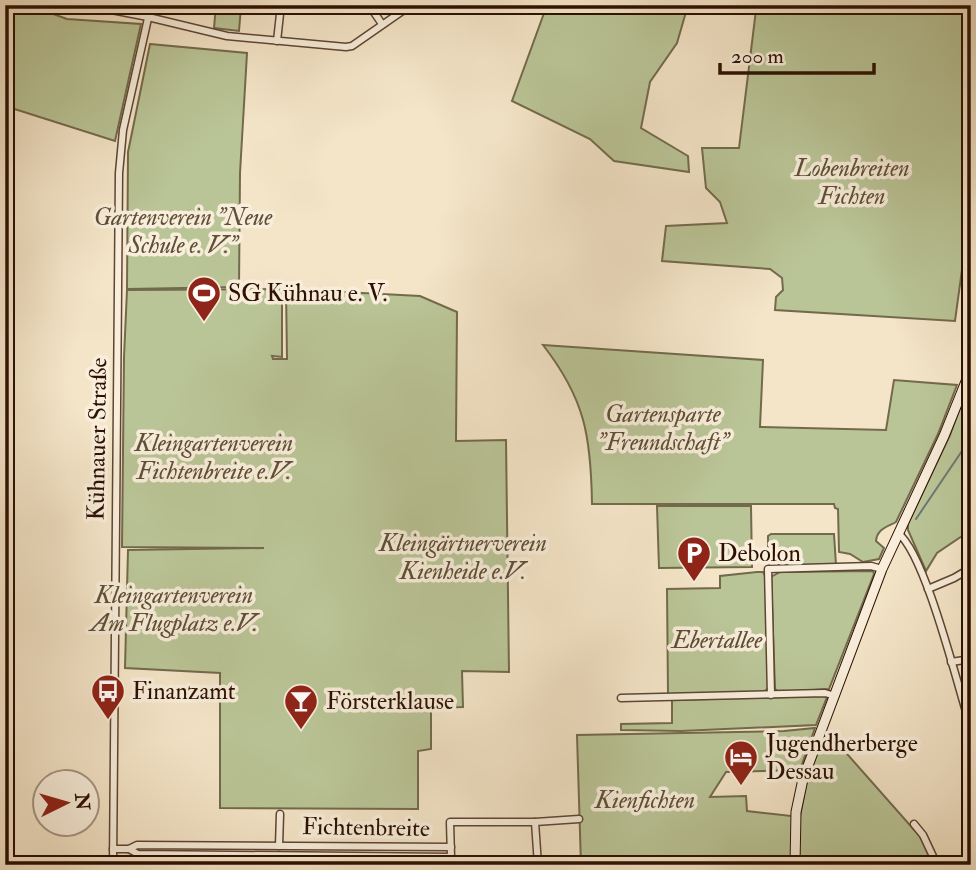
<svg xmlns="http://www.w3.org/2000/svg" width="976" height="870" font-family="'IM FELL Double Pica',serif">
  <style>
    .green { fill: #bac597; stroke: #736a4c; stroke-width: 2 }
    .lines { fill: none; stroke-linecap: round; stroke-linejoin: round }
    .stream { stroke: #707871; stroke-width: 2 }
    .street-casing { stroke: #5e4534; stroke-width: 9 }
    .secondary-casing { stroke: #2c1002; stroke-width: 11 }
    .street { stroke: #f8eedb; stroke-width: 6 }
    .secondary { stroke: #f8eedb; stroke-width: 9 }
    .labels { text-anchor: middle; stroke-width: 7; stroke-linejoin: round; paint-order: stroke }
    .park-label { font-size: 24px; font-style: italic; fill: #5e4f36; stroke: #f8eedb }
    .poi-label { font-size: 24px; fill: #2c1002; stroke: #f8eedb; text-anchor: start }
    .street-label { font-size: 24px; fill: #2c1002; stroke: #f8eedb }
  </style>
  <rect width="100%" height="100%" fill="#f4e5c8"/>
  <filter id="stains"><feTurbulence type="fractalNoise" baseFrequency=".00286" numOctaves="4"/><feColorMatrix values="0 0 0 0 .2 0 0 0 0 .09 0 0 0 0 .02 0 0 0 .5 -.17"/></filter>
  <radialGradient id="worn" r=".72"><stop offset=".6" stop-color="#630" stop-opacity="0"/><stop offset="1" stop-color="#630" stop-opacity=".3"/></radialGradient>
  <g class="green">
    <path d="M216,5l25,2 -2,24 -25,-3z"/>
    <path d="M547,5h141l-11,38 -27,39 -9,46 47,28 1,16 -75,-11 -24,-22 -78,-38z"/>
    <path d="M760,5h211v199l-16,117 -180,-11 1,-13 7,-7 -1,-12 -12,-9 -108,-8 4,-35 61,-3 -7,-21 -14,-14 -4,-40h37l17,-138z"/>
    <path d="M45,11l22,8 74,5 -26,117 -110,-35v-92h40z"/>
    <path d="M150,44l97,9 -7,120 -1,114 -112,2 1,-137z"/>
    <path d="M282,289v68l-10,-1 1,3h14l-1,-70 134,7 37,16 -1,129 50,-1 3,232 -47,-1 1,36 -32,1v41l-13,2v58l-198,-1v-135l-95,-5 3,-118 136,-2 -142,-1 2,-190 3,-67z"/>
    <path d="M543,345l220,15 -3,67 126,3 8,-50 63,5 -19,49 -42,88c-9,5 -19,7 -20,19l8,7 -5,11 -16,3 -13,-8 -11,-2 -1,-43 -3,-1 -1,-4h-242c-1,-68 -7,-105 -49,-159z"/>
    <path d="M966,392l5,1v137l-34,23 -11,18 -18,-41v-6l42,-89z"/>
    <path d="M657,506h94l1,61 -93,1z"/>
    <path d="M771,534h63l2,31 -61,1 -7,-15v-15z"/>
    <path d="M873,571l1,3 -45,115 -50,3 -4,-3 -4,-112 9,-5z"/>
    <path d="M757,572h6l3,5 3,110 -6,6 -95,1 -1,-105 53,-1v-12z"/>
    <path d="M824,696l3,1 -11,28 -135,6 -60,-1v-6l51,-1v-23z"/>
    <path d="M815,728l-15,42 -74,2 -16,25 36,-1 1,15 53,6 6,-32 19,-56 99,112 11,24h-354l-4,-130 207,-4z"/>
  </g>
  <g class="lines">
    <g class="stream">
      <path d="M249,6v-1"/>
      <path d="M916,519l50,-74 5,-1"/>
      <path d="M970,521l1,-1"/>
    </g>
    <g class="street-casing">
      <g id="street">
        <path d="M369,5l13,19"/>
        <path d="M5,7h91l52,10 79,19 119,11 6,-1 59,-41"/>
        <path d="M277,41l4,-36"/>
        <path d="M898,533c28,22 60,155 73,195"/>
        <path d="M928,589l26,-11 17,-10"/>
        <path d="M951,662l20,-3"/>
        <path d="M771,695l-3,-126 103,-3 11,3"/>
        <path d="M621,698l204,-5 10,3"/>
        <path d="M535,822l3,43"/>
        <path d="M914,824l9,11 14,30"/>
        <path d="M279,846l1,-32"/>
        <path d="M113,849h16l8,-4 314,2"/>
        <path d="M129,849l9,5 313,3"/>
        <path d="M113,865l6,-692 4,-43 28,-125"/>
        <path d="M447,865l4,-8 -1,-35h85l44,-3"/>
      </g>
    </g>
    <g class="secondary-casing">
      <path id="secondary" d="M795,865l1,-53 7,-33 79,-210 62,-133 27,-67"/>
    </g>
    <use href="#street" class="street"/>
    <use href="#secondary" class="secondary"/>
  </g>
  <defs>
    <g id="stadium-pin" transform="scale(1.75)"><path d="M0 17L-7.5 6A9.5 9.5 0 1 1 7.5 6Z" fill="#8f2418" stroke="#f8eedb"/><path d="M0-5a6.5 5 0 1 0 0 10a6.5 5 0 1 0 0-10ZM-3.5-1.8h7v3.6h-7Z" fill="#fff"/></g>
    <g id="parking-pin" transform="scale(1.75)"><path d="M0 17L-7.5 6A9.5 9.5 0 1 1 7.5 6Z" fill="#8f2418" stroke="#f8eedb"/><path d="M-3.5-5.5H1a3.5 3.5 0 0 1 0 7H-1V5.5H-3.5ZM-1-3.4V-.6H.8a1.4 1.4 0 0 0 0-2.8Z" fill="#fff"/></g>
    <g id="bus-pin" transform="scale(1.75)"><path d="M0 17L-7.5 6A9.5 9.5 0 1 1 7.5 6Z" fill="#8f2418" stroke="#f8eedb"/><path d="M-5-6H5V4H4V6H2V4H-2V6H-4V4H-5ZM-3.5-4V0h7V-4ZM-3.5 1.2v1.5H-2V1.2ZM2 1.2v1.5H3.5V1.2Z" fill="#fff"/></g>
    <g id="bar-pin" transform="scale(1.75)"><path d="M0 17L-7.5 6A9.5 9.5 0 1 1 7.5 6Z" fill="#8f2418" stroke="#f8eedb"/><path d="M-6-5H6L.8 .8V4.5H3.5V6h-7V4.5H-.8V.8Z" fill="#fff"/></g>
    <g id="hotel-pin" transform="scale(1.75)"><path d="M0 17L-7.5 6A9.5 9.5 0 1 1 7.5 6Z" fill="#8f2418" stroke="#f8eedb"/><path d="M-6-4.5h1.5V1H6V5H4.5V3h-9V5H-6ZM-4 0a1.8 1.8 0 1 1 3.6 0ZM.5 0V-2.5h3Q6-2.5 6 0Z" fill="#fff"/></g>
  </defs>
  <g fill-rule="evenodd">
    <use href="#stadium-pin" x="204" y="293"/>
    <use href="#parking-pin" x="694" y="553"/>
    <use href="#bus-pin" x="108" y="691"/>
    <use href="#bar-pin" x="301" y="701"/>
    <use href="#hotel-pin" x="741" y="757"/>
  </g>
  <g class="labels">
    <g class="park-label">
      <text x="852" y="176">Lobenbreiten<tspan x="852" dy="28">Fichten</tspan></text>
      <text x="183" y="225">Gartenverein "Neue<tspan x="183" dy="28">Schule e. V."</tspan></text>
      <text x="663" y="422">Gartensparte<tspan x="663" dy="28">"Freundschaft"</tspan></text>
      <text x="214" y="451">Kleingartenverein<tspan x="214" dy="28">Fichtenbreite e.V.</tspan></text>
      <text x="463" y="551">Kleingärtnerverein<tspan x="463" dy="28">Kienheide e.V.</tspan></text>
      <text x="174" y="603">Kleingartenverein<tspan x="174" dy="28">Am Flugplatz e.V.</tspan></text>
      <text x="717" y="648">Ebertallee</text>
      <text x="645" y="808">Kienfichten</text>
    </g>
    <g class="poi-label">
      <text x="228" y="301">SG Kühnau e. V.</text>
      <text x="718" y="561">Debolon</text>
      <text x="132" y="699">Finanzamt</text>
      <text x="326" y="709">Försterklause</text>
      <text x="766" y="751">Jugendherberge<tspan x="766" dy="28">Dessau</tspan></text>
    </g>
    <g class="street-label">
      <text transform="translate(97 439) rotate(-89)" y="8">Kühnauer Straße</text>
      <text transform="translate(366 827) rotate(1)" y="8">Fichtenbreite</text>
    </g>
  </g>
  <rect width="976" height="870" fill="none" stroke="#f4e5c8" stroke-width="28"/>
  <rect x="7" y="7" width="962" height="856" fill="none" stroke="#2c1002" stroke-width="3.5"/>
  <rect x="14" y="14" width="948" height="842" fill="none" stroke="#2c1002" stroke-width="2"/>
  <g transform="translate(66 803) rotate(85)"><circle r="33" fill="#f8eedb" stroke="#a69584" stroke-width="2"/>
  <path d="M0-5L12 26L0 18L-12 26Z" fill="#8f2418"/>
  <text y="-10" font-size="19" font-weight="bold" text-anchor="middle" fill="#2c1002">N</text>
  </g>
  <path d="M720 63v10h154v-10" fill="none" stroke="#2c1002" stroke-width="3.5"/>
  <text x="731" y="63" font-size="21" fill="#2c1002" stroke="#f8eedb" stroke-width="5" paint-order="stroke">200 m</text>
  <rect width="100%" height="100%" filter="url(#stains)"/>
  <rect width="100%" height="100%" fill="url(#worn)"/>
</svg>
